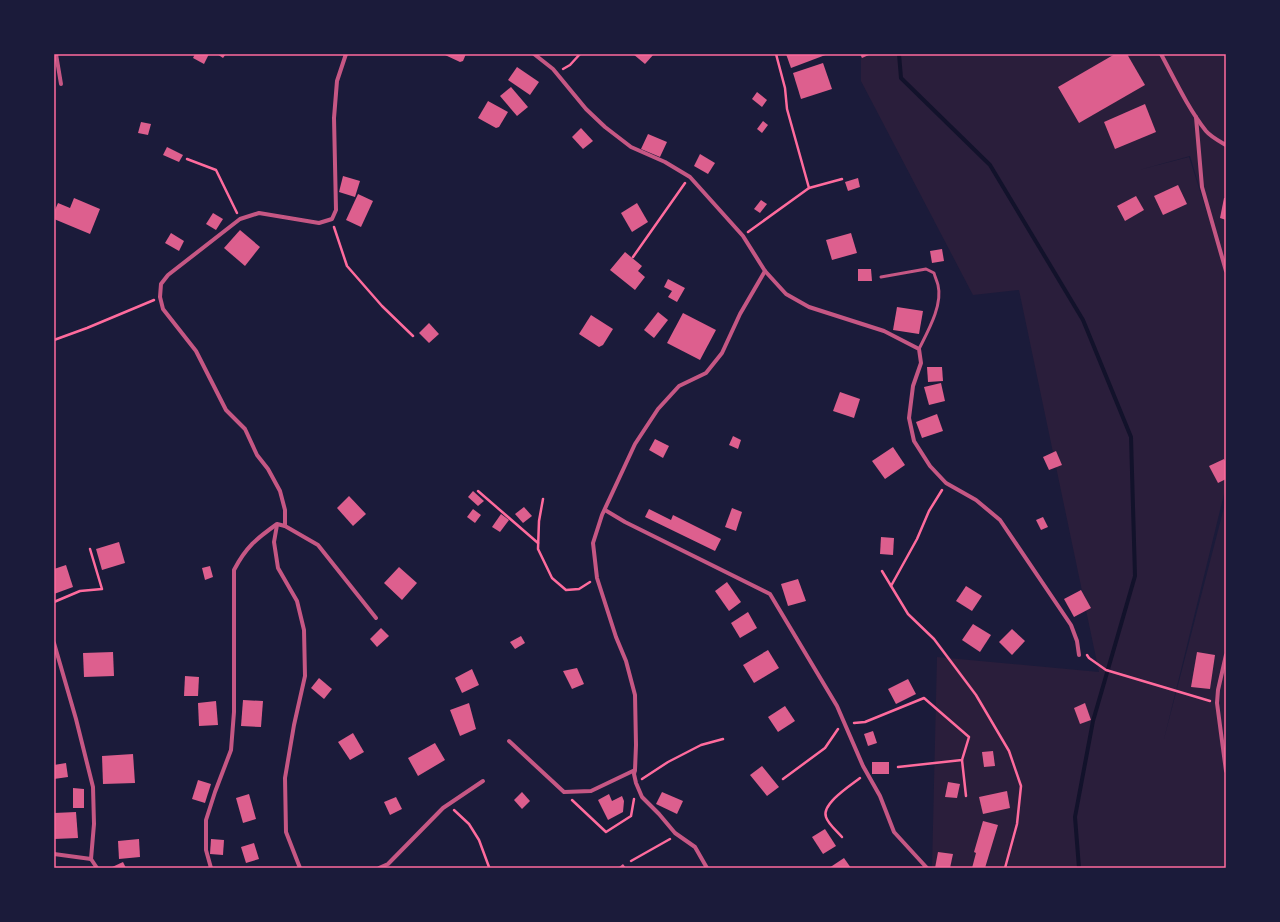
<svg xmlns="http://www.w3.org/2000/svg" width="1280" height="922" font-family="'PT Sans Narrow',sans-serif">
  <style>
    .green { fill: #2a1e3b; fill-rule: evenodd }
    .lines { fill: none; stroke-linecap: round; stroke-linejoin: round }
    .stream { stroke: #12122b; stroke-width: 4 }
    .building { fill: #dd5f8e }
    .path { stroke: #ff6b9d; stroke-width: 2.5 }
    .service { stroke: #c65784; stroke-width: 3 }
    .minor { stroke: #c65784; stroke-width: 4 }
    .neatline { fill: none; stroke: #ff6b9d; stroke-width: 1.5 }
  </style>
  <rect width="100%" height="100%" fill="#1b1b3a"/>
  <path class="green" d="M861,54h365v432l-62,253 62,-239v368h-294l5,-211 162,15 -80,-382 -46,5 -112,-214zM1190,156l17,56v1l-18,-56 -50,13z"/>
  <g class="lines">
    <path class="stream" d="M899,54l2,24 89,87 93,155 48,117 4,139 -42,145 -18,96 4,51"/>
  </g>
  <g class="building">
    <path d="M195,54h14l-5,10 -11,-6z"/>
    <path d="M217,54h9l-3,4z"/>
    <path d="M445,54h21l-3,7 -3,1 -15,-7z"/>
    <path d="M633,54h21l-9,10z"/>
    <path d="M786,54h42l-37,14z"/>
    <path d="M860,54h11l-9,4z"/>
    <path d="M1115,54h12l18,31 -66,38 -21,-36z"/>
    <path d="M823,63l9,26 -31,10 -8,-26z"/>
    <path d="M517,67l22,15 -9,13 -22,-15z"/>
    <path d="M511,87l17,20 -11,9 -17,-20z"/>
    <path d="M757,92l10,8 -5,7 -10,-8z"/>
    <path d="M488,101l20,11 -9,15 -3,1 -18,-10z"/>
    <path d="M1145,104l11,28 -41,17 -11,-27z"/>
    <path d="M763,121l5,4 -6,8 -5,-4z"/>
    <path d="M141,122l10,2 -3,11 -10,-2z"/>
    <path d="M581,128l12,13 -10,8 -11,-12z"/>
    <path d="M648,134l19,8 -7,15 -19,-8z"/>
    <path d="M167,147l16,8 -4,7 -16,-7z"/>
    <path d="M700,154l15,9 -7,11 -14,-8z"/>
    <path d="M343,176l17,5 -5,16 -16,-5z"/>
    <path d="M858,178l2,9 -12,4 -3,-9z"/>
    <path d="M1178,185l9,19 -24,11 -9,-19z"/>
    <path d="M358,194l15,7 -12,26 -15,-7z"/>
    <path d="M1136,196l8,14 -19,11 -8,-15z"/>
    <path d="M74,198l26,11 -10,25 -36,-15v-7l4,-9 12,5z"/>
    <path d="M1224,198h2v22l-6,-2z"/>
    <path d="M761,200l6,4 -7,9 -6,-4z"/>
    <path d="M637,203l11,19 -16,10 -11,-19z"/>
    <path d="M213,213l10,6 -7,11 -10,-6z"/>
    <path d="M240,230l20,17 -15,19 -21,-18z"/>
    <path d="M171,233l13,8 -5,10 -14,-8z"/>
    <path d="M851,233l6,20 -25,7 -6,-20z"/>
    <path d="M942,249l2,12 -12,2 -2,-12z"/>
    <path d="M625,252l17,14 -4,5 7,6 -10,13 -25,-20z"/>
    <path d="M858,269h13l1,12h-14z"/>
    <path d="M668,279l17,9 -8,14 -9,-5 4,-6 -8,-4z"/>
    <path d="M897,307l26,4 -4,23 -26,-4z"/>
    <path d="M658,312l10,8 -14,18 -10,-8z"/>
    <path d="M683,313l33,17 -16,30 -33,-17z"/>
    <path d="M591,315l22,14 -10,16 -4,2 -20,-13z"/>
    <path d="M429,323l10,11 -10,9 -10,-10z"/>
    <path d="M927,367h15l1,14 -15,1z"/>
    <path d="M941,383l4,18 -16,4 -5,-18z"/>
    <path d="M840,392l20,7 -6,19 -21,-7z"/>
    <path d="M937,414l6,17 -21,7 -6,-16z"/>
    <path d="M733,436l8,4 -3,9 -9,-4z"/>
    <path d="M655,439l14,7 -6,12 -14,-8z"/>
    <path d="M893,447l12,18 -20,14 -13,-18z"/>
    <path d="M1056,451l6,14 -13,5 -6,-13z"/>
    <path d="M1224,459l2,4v16l-8,4 -9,-17z"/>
    <path d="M473,491l11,10 -6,5 -10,-9z"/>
    <path d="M349,496l17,18 -13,12 -16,-18z"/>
    <path d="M524,507l8,9 -9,7 -8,-9z"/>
    <path d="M732,508l10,4 -6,19 -11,-4z"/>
    <path d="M473,509l8,6 -6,8 -8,-6z"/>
    <path d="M649,509l22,11 2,-5 48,24 -6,12 -70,-34z"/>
    <path d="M501,514l8,6 -9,12 -8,-5z"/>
    <path d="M1043,517l5,10 -7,3 -5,-10z"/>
    <path d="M881,537l13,1 -1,17 -13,-1z"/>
    <path d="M119,542l6,21 -23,7 -6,-21z"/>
    <path d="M66,565l7,22 -19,7v-25z"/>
    <path d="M210,566l3,11 -8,3 -3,-12z"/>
    <path d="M399,567l18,16 -15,17 -18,-17z"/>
    <path d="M798,579l8,22 -18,5 -7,-22z"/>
    <path d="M727,582l14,20 -12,9 -14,-20z"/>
    <path d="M966,586l16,10 -10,15 -16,-10z"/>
    <path d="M1081,590l10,18 -17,9 -10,-18z"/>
    <path d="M748,612l9,16 -17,10 -9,-15z"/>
    <path d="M973,624l18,11 -11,17 -18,-12z"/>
    <path d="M381,628l8,8 -12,11 -7,-8z"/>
    <path d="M1012,629l13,12 -13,14 -13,-13z"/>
    <path d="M521,636l4,7 -10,6 -5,-7z"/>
    <path d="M768,650l11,18 -25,15 -11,-18z"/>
    <path d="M113,652l1,24 -30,1 -1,-24z"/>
    <path d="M1197,652l18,3 -5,34 -19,-2z"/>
    <path d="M577,668l7,16 -12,5 -9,-18z"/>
    <path d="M472,669l7,16 -17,8 -7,-15z"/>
    <path d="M185,676l14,1 -1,19h-14z"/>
    <path d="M319,678l13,11 -8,10 -13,-11z"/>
    <path d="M908,679l8,15 -20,10 -8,-15z"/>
    <path d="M243,700l20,1 -2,26 -20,-1z"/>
    <path d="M216,701l2,24 -19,1 -1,-23z"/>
    <path d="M469,703l7,26 -16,7 -10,-26z"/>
    <path d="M1085,703l6,17 -11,4 -6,-16z"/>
    <path d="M785,706l10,15 -17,11 -10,-15z"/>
    <path d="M873,731l4,12 -9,3 -4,-12z"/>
    <path d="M353,733l11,19 -14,8 -12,-18z"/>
    <path d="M435,743l10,17 -27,16 -10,-18z"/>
    <path d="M993,751l2,15 -11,1 -2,-15z"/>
    <path d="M133,754l2,29 -32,1 -1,-28z"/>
    <rect x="872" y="762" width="17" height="12"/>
    <path d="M66,763l2,14 -14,2v-14z"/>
    <path d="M762,766l17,21 -12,9 -17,-21z"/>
    <path d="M198,780l13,4 -6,19 -13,-4z"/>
    <path d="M948,782l12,2 -3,14 -12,-1z"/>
    <path d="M73,788l11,1v19h-11z"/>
    <path d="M1007,791l3,17 -27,6 -4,-17z"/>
    <path d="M522,792l8,9 -8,8 -8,-9z"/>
    <path d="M662,792l21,9 -6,13 -21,-10z"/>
    <path d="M249,794l7,25 -13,4 -7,-25z"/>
    <path d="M609,794l3,7 10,-5 2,5 -1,11 -15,8 -10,-20z"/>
    <path d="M396,797l6,12 -12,6 -6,-13z"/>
    <path d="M76,812l2,26 -24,1v-26z"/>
    <path d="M983,821l15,4 -13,43h-13l4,-15 -2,-1z"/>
    <path d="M825,829l11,17 -13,8 -11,-17z"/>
    <path d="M139,839l1,18 -21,2 -1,-18z"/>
    <path d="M211,839l13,1 -1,15 -13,-1z"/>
    <path d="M254,843l5,16 -13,4 -5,-16z"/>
    <path d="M938,852l15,2 -3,14h-15z"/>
    <path d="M844,858l7,10h-22z"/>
    <path d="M123,862l3,6h-16z"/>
    <path d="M623,864l3,4h-8z"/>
  </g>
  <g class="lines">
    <g class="path">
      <path d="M776,54l9,34 2,21 22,79"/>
      <path d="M563,69l7,-4 10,-11"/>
      <path d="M187,159l29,11 21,43"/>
      <path d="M334,227l13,39 35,40 31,30"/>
      <path d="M748,232l61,-44 33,-9"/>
      <path d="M633,257l52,-74"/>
      <path d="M54,340l33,-12 67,-28"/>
      <path d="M478,491l60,52"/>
      <path d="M543,499l-4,22 -1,28 14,29 14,12 13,-1 11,-7"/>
      <path d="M882,571l26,43 26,25 42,56 33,56 12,35 -4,38 -12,44"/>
      <path d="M891,586l26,-47 12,-28 13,-21"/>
      <path d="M54,602l26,-11 22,-2 -12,-40"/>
      <path d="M1087,655l2,3 17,12 104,31"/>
      <path d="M854,723l11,-1 59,-24 45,39 -7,23 -64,7"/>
      <path d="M962,760l4,36"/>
      <path d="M642,779l26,-17 33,-17 22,-6"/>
      <path d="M783,779l42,-31 13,-19"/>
      <path d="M572,800l34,32 25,-16 3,-17"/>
      <path d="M454,810l15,14 10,16 10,27"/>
      <path d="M842,837c-5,-6 -14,-13 -16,-20 -5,-13 25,-32 34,-39"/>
      <path d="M631,861l39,-22"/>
    </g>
    <path class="service" d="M881,277l45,-8 8,4c1,4 3,8 4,12 5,20 -10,46 -19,64"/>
    <g class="minor">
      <path d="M56,54l5,30"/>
      <path d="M346,54l-9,27 -3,37 2,92 -4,9 -13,4 -60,-10 -19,6 -72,56 -7,9 -1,13 3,12 33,42 30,59 19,19 12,26 11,14 12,22 5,19v16l33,19 58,73"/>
      <path d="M534,54l19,15 33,40 19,18 26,20 34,15 25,15 53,59 22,35 21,23 23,13 75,24 35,18 2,14 -8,23 -4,32 5,23 16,25 16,17 30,17 24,20 71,105 6,16 2,14"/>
      <path d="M1161,54c14,26 27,54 45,77 5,6 13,10 20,14"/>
      <path d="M1196,117l6,70 24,84"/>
      <path d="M605,510l20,12 145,72 67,112 26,60 17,30 14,36 33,36"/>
      <path d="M277,525l-3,17 4,26 19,33 7,29 1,46 -11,49 -9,53 1,54 14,36"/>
      <path d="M54,643l22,76 17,68 1,37 -3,35 6,9"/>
      <path d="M1226,655l-8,35 -1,13 9,68"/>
      <path d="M509,741l55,51 27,-1 44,-21"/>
      <path d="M54,854l37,5"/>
      <path d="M211,868l-5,-18v-30l9,-28 16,-42 3,-38v-142c12,-23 22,-31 43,-46l8,2"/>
      <path d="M379,868l9,-4 55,-56 40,-27"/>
      <path d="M707,868l-12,-21 -20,-14 -16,-19 -17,-17 -6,-14 -2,-9 1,-4 1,-25 -1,-50 -9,-34 -10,-24 -19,-59 -4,-35 9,-28 33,-71 23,-35 21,-23 27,-13 16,-20 18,-39 25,-43"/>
    </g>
  </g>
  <rect width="1280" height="922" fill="none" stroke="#1b1b3a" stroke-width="110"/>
  <rect x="55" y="55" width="1170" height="812" class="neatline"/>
</svg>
